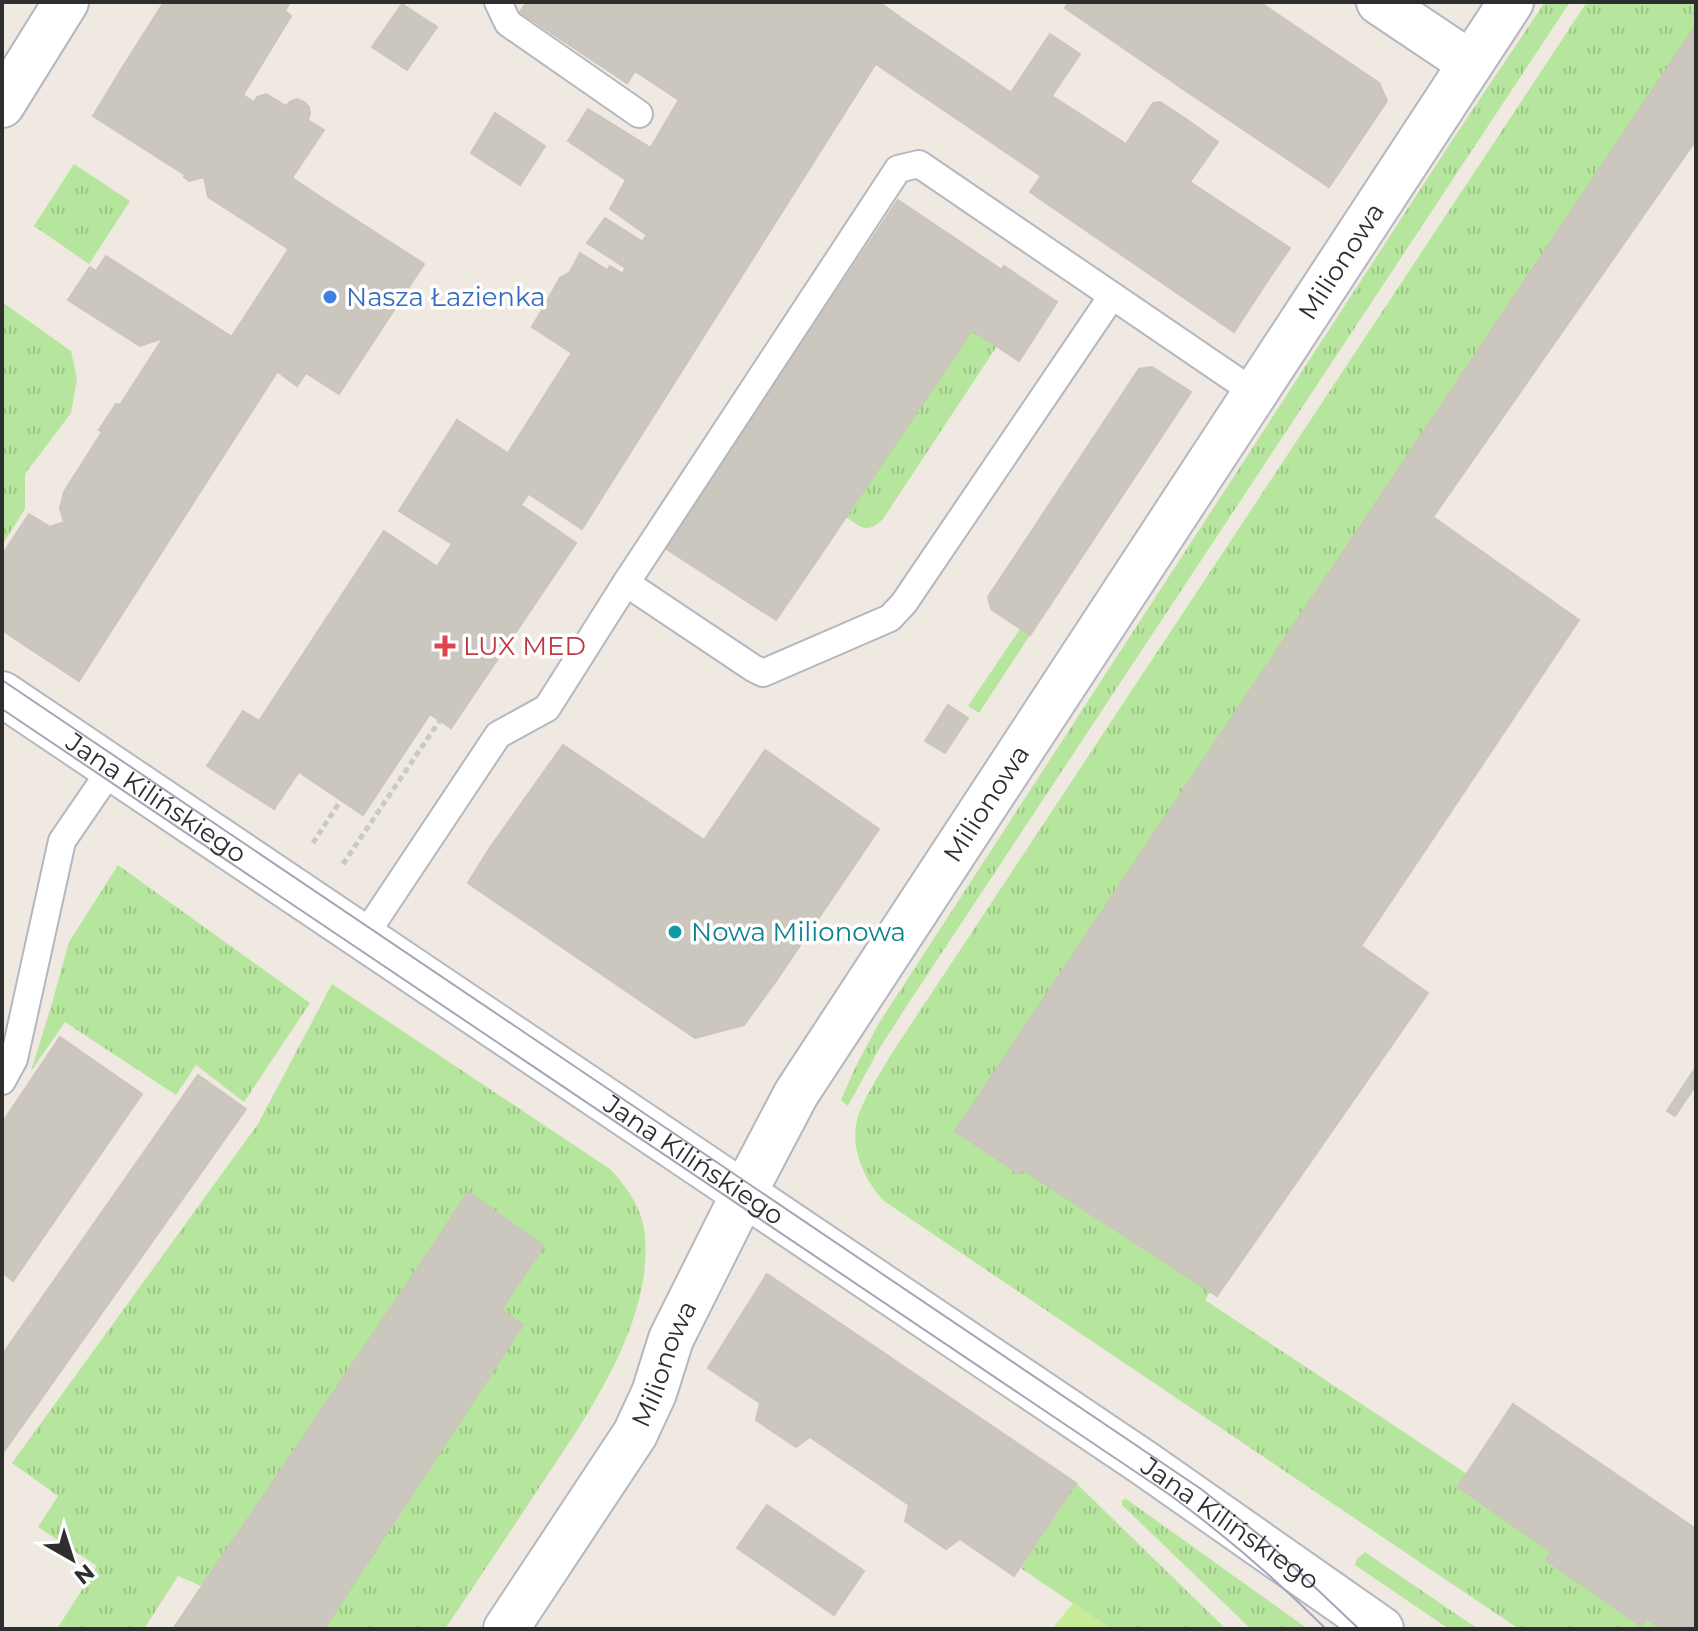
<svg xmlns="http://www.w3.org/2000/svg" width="1698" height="1631" font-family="Montserrat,sans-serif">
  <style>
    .grass { fill: url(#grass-tufts) }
    .garden { fill: #b6e59e }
    .pitch { fill: #c9ec9a }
    .building { fill: #cbc7bf; stroke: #cbc5ba; stroke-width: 2 }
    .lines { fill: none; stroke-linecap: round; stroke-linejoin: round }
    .service-casing { stroke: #b4b7c1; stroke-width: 30 }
    .minor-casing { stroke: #b4b7c1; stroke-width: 48 }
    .tertiary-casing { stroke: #b4b7c1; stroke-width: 48 }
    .path { stroke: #c9c9c9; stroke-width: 5; stroke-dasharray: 6 4; stroke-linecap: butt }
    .service { stroke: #fff; stroke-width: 26 }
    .minor { stroke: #fff; stroke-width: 44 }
    .tertiary { stroke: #fff; stroke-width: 44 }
    .tram { stroke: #a3a6b8; stroke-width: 2 }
    .shop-dot { fill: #3f7fe0; stroke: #fff; stroke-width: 3 }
    .health-dot { fill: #e0444e; stroke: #fff; stroke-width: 3 }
    .culture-dot { fill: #0f9aa8; stroke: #fff; stroke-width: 3 }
    .labels { text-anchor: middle; stroke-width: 7; stroke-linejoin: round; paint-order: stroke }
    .street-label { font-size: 26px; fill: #2e2e2e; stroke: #fff }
    .shop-label { font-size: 26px; fill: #366cbe; stroke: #fff; text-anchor: start }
    .health-label { font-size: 26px; fill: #be3a42; stroke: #fff; text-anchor: start }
    .culture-label { font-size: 26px; fill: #0d838f; stroke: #fff; text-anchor: start }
  </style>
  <defs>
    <pattern id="grass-tufts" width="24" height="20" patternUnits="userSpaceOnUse" patternTransform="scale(2)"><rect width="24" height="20" fill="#b6e59e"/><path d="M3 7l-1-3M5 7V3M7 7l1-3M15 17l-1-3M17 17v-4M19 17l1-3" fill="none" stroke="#9dc588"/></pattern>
  </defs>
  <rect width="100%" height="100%" fill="#efe9e1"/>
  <g class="grass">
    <path d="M1545,2h25l-664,1005 -27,42 -31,57 -7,-6 14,-32 24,-45 572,-881z"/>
    <path d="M1587,2h109v23l-741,1106 63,43 5,-4 187,122 -5,8 262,174 -9,13 93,65 -4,9 94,65 6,-7 15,10h-143l-635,-428c-21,-22 -36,-57 -25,-88 8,-20 21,-39 31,-57z"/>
    <path d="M74,164l56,37 -41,63 -55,-38z"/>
    <path d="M2,302l69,49 6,28 -6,34 -46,61v35l-23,36z"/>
    <path d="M972,330l25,16 -114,173c-16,15 -21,9 -37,-2z"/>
    <path d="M118,865l192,138 -66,99 -48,-37 -20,30 -111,-73 -34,49 19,-61 19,-68z"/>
    <path d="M332,984l278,185c18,19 34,42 35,69 7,90 -64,187 -112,259 -29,44 -58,88 -88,132h-144l-123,-53 -34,53h-87l40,-63 -59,-39 20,-31 -46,-33 246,-339z"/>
    <path d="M1076,1483l150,146h-115l-92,-62z"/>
    <path d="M1126,1499l3,2 179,128h-57l-129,-124v-5z"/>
    <path d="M1365,1552l113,77h-29l-94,-64 2,-6z"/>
  </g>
  <path class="garden" d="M1020,629l10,6 -51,78 -11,-7z"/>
  <path class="pitch" d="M1073,1603l38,26h-59z"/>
  <g class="building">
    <path d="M164,2h126l-5,9 6,5 -48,79 11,7 3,-5 9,-3 20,12 5,-5 6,-2 7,3 5,5 1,6 -2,7 16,10 -33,49 -167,-114z"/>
    <path d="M527,2h154l-54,81 -107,-71z"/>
    <path d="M681,2h114l-78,123 -82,-54z"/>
    <path d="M795,2h84l22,16 -28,44 3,1 -294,466 -86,-57z"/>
    <path d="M1069,2h191l1,1 -63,96 -133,-91z"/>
    <path d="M1261,3l118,80 8,18 -58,86 -131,-88z"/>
    <path d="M402,4l35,23 -30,43 -35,-23z"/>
    <path d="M901,18l373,253 -40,61 -204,-140 11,-16 -168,-114z"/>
    <path d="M1696,25v115l-263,377 146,103 -218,326 67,47 -211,303 -194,-126 -4,4 -64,-43z"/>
    <path d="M1050,34l30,20 -39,58 -29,-21z"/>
    <path d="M124,65l198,133 -33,51 -81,-52 -4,-20 -15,4 -5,-4 1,-2 -92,-59z"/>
    <path d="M1052,96l74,48 27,-41 7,-1 26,17 -42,63 -103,-70z"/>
    <path d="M679,100l38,25 -29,46 -37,-24z"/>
    <path d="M588,109l100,62 -23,35 -97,-65z"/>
    <path d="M495,113l50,33 -25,39 -49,-32z"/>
    <path d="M1186,119l32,23 -28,40 100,66 -16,23 -130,-89z"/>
    <path d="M626,180l39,26 -18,29 -37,-26z"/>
    <path d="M322,198l102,66 -85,130 -33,-21 -9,13 -20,-15 7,-10 -48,-31z"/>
    <path d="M898,200l104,70 2,-4 53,36 -38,59 -47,-31 -157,233 -111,-74z"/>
    <path d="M605,218l38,24 -17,26 -39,-25z"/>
    <path d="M580,253l27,17 3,-4 13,8 -20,31 -43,-27 10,-6z"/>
    <path d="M106,256l126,81 -12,17 -124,-83z"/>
    <path d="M90,267l83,56 -9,15 -24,8 -72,-46z"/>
    <path d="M560,278l43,27 -16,25 -40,-29z"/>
    <path d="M547,301l40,29 -15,23 -40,-26z"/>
    <path d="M173,323l47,31 -124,195 -29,-18 -7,-22 4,-17 38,-60 -3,-2 17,-26 4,1z"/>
    <path d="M236,330l48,31 -205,320 -47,-31z"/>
    <path d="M1152,367l39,25 -161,243 -39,-26 -3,-12 151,-228z"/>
    <path d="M457,420l52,34 -57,90 -53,-33z"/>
    <path d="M496,472l33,21 -8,12 55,38 -125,185 -21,-14 -67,101 -64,-43 153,-228z"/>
    <path d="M704,489l111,74 -39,57 -111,-72z"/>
    <path d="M29,514l21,13 14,-5 3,9 29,18 -64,101 -30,-20v-75z"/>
    <path d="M384,531l52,35 -162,243 -67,-43 36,-55 16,10z"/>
    <path d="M948,705l20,13 -23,35 -20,-12z"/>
    <path d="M563,745l141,95 61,-90 114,79 -103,152 -32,44 -49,13 -227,-155 21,-34z"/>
    <path d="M60,1037l82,57 -129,187 -11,-9v-149z"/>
    <path d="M1696,1067v18l-21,31 -8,-5z"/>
    <path d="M198,1075l48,34 -244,345v-99z"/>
    <path d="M468,1192l76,54 -43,64 -75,-54z"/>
    <path d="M426,1256l97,69 -199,304h-151z"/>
    <path d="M767,1274l309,209 -62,93 -54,-37 -14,10 -41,-28 4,-16 -99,-68 -14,10 -40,-27 4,-17 -52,-35z"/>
    <path d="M1513,1404l183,125v100h-34l-15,-10 -6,7 -95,-66 5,-8 -93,-65z"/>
    <path d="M767,1505l97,66 -30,44 -97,-67z"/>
  </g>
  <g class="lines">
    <g class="service-casing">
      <g id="service">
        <path d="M498,2l10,21 131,91"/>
        <path d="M626,583l272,-414 21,-5 336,229"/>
        <path d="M363,938l135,-203 49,-27 79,-125 127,85 10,5 127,-55 14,-15 208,-307"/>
        <path d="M2,1081l12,-22 48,-218 50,-73"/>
      </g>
    </g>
    <g class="minor-casing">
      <g id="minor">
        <path d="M1379,2l91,61"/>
        <path d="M2,105l64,-103"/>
      </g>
    </g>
    <g class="tertiary-casing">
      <g id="tertiary">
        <path id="s1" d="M2,694l1142,769 237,166"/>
        <path id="s2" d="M506,1629l129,-195 19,-41 17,-54 73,-146 52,-99 715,-1092"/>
      </g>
    </g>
    <g class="path">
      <path d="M313,843l28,-43"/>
      <path d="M343,864l97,-144"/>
    </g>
    <use href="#service" class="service"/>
    <use href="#minor" class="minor"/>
    <use href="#tertiary" class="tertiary"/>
    <g class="tram">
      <path d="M2,680l1199,809 62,49 96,91"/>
      <path d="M2,709l1168,786c56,41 107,85 156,134"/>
    </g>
  </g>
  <circle class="shop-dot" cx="330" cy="297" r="8"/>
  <path class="health-dot" d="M441 634h8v8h8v8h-8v8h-8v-8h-8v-8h8z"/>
  <circle class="culture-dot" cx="675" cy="932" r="8"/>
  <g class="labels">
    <g class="street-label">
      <text dy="9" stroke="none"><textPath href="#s2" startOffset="1606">Milionowa</textPath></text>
      <text dy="9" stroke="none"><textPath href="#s1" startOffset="186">Jana Kilińskiego</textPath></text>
      <text dy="9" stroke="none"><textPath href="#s2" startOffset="958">Milionowa</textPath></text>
      <text dy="9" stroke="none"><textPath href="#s1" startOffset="834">Jana Kilińskiego</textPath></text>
      <text dy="9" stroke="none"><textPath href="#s2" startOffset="310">Milionowa</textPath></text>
      <text dy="9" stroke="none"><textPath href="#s1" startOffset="1482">Jana Kilińskiego</textPath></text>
    </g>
    <g class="shop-label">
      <text x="346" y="306">Nasza Łazienka</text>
    </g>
    <g class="health-label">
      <text x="463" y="655">LUX MED</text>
    </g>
    <g class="culture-label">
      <text x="691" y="941">Nowa Milionowa</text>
    </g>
  </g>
  <rect width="1698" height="1631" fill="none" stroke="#2e2e2e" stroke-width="8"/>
  <g transform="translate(72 1559) rotate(141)" stroke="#ffffff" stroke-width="6" paint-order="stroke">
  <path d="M0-6L14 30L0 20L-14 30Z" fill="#2e2e2e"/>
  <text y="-12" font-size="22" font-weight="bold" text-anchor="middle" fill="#2e2e2e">N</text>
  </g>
</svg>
